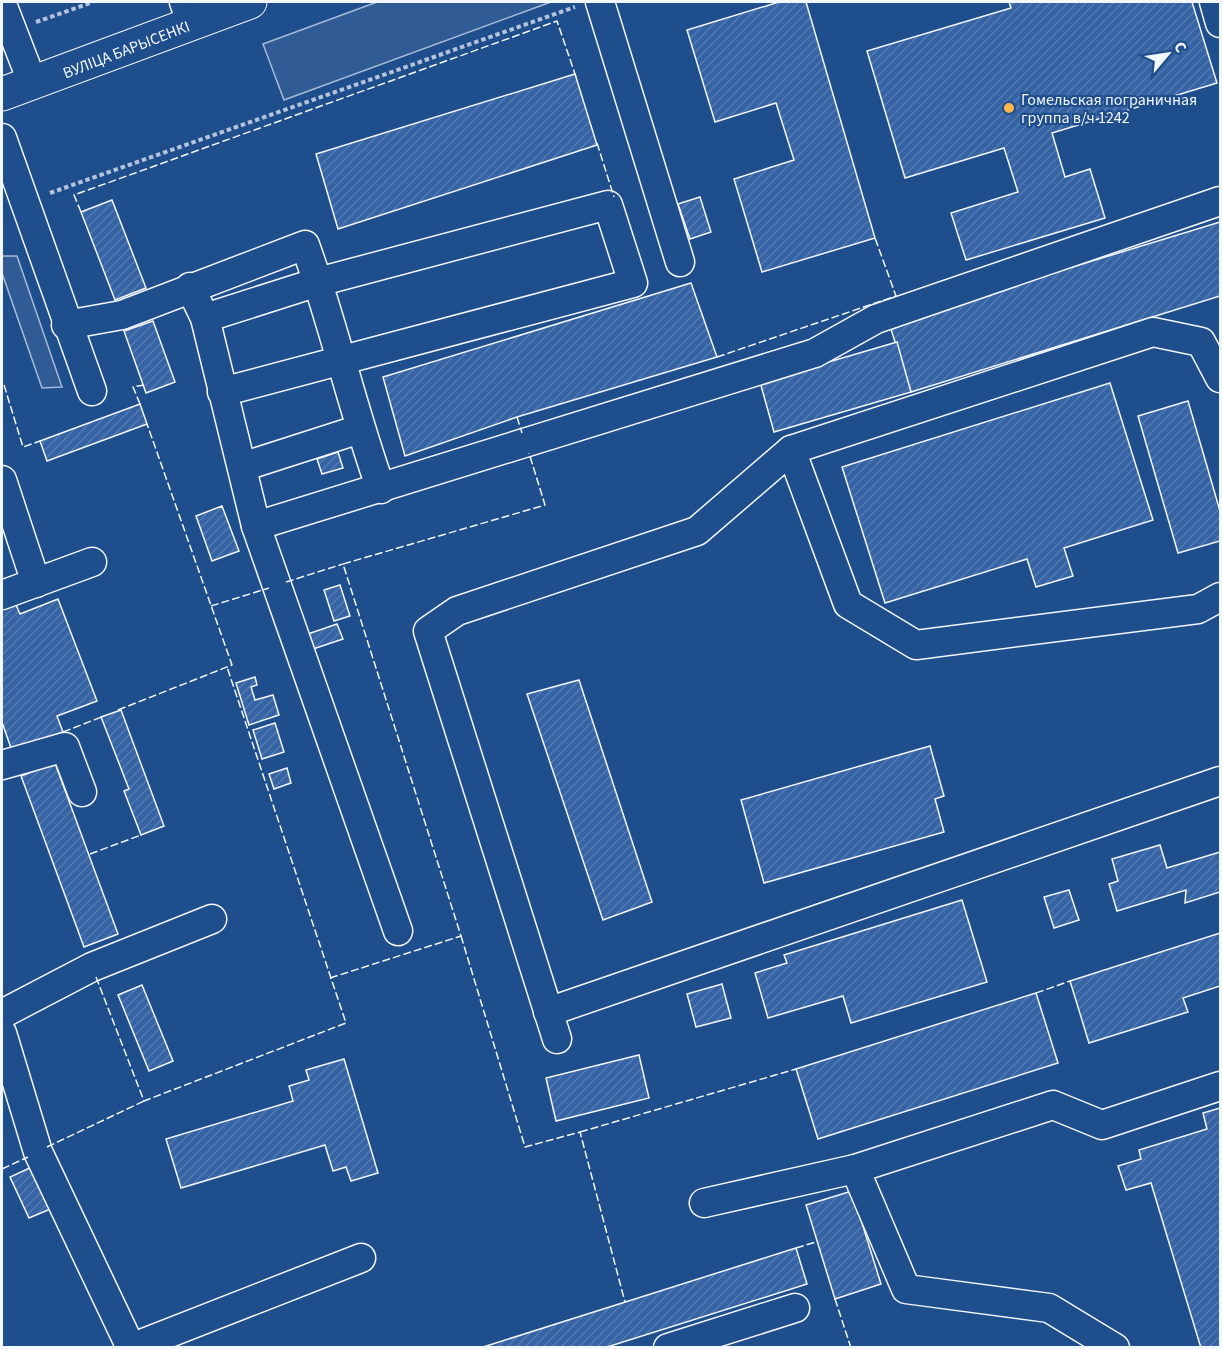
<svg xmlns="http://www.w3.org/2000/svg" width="1222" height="1349" font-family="'Source Sans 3',sans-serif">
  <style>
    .parking { fill: #305b95; stroke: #a8bbd7; stroke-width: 1.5 }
    .building { fill: url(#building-hatch); stroke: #f2f6ff; stroke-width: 1.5 }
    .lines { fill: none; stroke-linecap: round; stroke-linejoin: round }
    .minor-casing { stroke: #f2f6ff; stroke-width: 31 }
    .major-casing { stroke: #f2f6ff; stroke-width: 35 }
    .path { stroke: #b3c4dc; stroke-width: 4; stroke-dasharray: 4.5 3; stroke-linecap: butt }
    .minor { stroke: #1f4e8c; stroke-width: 28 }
    .major { stroke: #1f4e8c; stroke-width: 33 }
    .fence { stroke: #f2f6ff; stroke-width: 1.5; stroke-dasharray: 8 3; stroke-linecap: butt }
    .poi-dot { fill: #ffb74d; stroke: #1f4e8c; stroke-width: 2 }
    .labels { text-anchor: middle; stroke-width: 4.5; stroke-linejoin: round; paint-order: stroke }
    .street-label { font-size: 16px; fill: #f2f6ff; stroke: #1f4e8c }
    .poi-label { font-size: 16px; fill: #f2f6ff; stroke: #1f4e8c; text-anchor: start }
  </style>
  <defs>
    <pattern id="building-hatch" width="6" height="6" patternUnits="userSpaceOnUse" patternTransform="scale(1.5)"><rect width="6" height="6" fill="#3563a3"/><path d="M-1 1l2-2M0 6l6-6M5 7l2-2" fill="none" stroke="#537ab1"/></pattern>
  </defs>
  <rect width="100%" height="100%" fill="#1f4e8c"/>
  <g class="parking">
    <path d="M377,2h174l-267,98 -21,-56z"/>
    <path d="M2,256h15l45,131 -20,1 -40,-115z"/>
  </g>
  <g class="building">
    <path d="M779,2h27l69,236 -113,34 -28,-93 60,-19 -18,-57 -61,19 -28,-92z"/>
    <path d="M1009,2h183l25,81 -165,50 13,44 25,-8 15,49 -139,42 -15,-47 67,-21 -14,-44 -99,30 -38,-127 144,-43z"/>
    <path d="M575,74l22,71 -259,84 -22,-75z"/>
    <path d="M700,197l11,35 -21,7 -12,-35z"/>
    <path d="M112,200l34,88 -31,12 -34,-88z"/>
    <path d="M1220,222v74l-309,96 -22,-69z"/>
    <path d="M691,283l26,74 -200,60 -112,39 -22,-79z"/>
    <path d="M153,321l22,61 -29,11 -22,-62z"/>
    <path d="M897,342l14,50 -137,40 -14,-50z"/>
    <path d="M1110,383l43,137 -89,28 9,28 -37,11 -9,-28 -142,44 -43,-136z"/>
    <path d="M1188,401l32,110v30l-42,12 -40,-137z"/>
    <path d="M140,404l7,20 -100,37 -7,-20z"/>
    <path d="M338,452l5,16 -21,6 -5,-15z"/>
    <path d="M222,506l17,45 -27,10 -16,-45z"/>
    <path d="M340,585l10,31 -16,5 -10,-31z"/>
    <path d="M58,599l39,102 -40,15 6,16 -51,19 -10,-29v-117l12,-5 6,14z"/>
    <path d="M337,624l6,15 -30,10 -5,-15z"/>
    <path d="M255,677l2,8 -6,2 4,13 18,-5 6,20 -30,10 -13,-42z"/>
    <path d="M579,680l73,222 -49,18 -76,-226z"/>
    <path d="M121,710l43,116 -23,9 -17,-44 5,-2 -28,-72z"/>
    <path d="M275,723l9,29 -22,7 -9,-29z"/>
    <path d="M930,746l14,50 -9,3 9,33 -180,51 -23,-83z"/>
    <path d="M55,763l63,171 -34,13 -63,-171z"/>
    <path d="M287,768l4,15 -17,6 -5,-15z"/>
    <path d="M1160,845l7,23 53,-16v40l-35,11 1,-13 -69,21 -8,-27 9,-3 -6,-22z"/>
    <path d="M1069,890l10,30 -25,8 -10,-31z"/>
    <path d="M962,900l25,82 -136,41 -8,-27 -75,22 -13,-45 32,-10 -3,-8z"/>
    <path d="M1220,933v53l-37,12 5,14 -99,31 -19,-62z"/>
    <path d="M722,984l9,34 -35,9 -9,-33z"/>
    <path d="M142,985l31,76 -24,10 -31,-76z"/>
    <path d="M1036,993l22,70 -240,76 -22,-70z"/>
    <path d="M639,1055l10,43 -93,23 -10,-43z"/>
    <path d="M344,1059l34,114 -27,8 -5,-14 -13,4 -8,-26 -144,43 -15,-49 127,-38 -4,-15 20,-6 -3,-10z"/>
    <path d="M1220,1108v240h-19l-50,-165 -25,7 -8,-24 23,-7 -2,-9 68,-21 -4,-16z"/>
    <path d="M36,1165l19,42 -26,11 -19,-41z"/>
    <path d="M852,1191l29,93 -46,15 -29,-94z"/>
    <path d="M796,1248l11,36 -203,64h-124z"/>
  </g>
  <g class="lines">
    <g class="minor-casing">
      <g id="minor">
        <path d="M184,2l8,23"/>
        <path d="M600,2l80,260"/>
        <path d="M1214,2l6,21"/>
        <path d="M2,4l31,80"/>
        <path d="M2,138l90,253"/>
        <path d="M190,287l15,31 51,208 142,405"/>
        <path d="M205,318l113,-36 290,-77 25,78 -411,109"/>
        <path d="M66,325l56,-10 183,-70c29,80 47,163 76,244"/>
        <path d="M791,450l362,-118 48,10 19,36"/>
        <path d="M242,467l118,-38"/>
        <path d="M2,480l34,103"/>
        <path d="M256,526l559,-173 61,-34 344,-118"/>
        <path d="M2,595l90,-33"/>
        <path d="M2,765l63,-18 17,45"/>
        <path d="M548,1012l672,-231"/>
        <path d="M2,1014l90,-47 120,-48"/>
        <path d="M2,1033l36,119 93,196"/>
        <path d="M557,1039l-129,-408 29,-20 240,-80 94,-81 57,154 68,41 282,-36 22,-12"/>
        <path d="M855,1169l51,120 143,19 66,40"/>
        <path d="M704,1203l151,-34 198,-64 49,20 118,-39"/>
        <path d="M131,1348l230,-90"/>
        <path d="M668,1348l127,-40"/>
      </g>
    </g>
    <g class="major-casing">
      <path id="major" d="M2,94l248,-92"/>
    </g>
    <g class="path">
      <path d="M36,22l57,-20"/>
      <path d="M50,193l525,-186"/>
    </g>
    <use href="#minor" class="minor"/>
    <use href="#major" class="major"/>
    <g class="fence">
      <path d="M597,143l17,54"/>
      <path d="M81,212l-7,-17 483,-174 19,56"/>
      <path d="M717,357l179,-61 -21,-58"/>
      <path d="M4,385l19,62 17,-6"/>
      <path d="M140,404l-7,-17 11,-2"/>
      <path d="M517,417l5,16"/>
      <path d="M286,582l57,-18"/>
      <path d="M211,606l58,-18"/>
      <path d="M118,710l114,-45 -85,-241"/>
      <path d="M63,732l41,-16"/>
      <path d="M90,854l51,-19"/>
      <path d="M461,936l64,211 55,-15 45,170"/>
      <path d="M96,977l48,124 202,-78 -119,-356"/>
      <path d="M330,978l131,-42 -118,-372 202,-59 -16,-52"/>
      <path d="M1036,993l34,-12"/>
      <path d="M580,1132l216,-63"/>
      <path d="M47,1147l97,-46"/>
      <path d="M2,1169l26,-12"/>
      <path d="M796,1248l20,-6"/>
      <path d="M835,1299l16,49"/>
    </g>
  </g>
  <circle class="poi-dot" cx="1009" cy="108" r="6"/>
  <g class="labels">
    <g class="street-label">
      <text transform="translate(126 49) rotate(-21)" y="6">ВУЛІЦА БАРЫСЕНКІ</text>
    </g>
    <g class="poi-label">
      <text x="1021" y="105">Гомельская пограничная<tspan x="1021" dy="18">группа в/ч 1242</tspan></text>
    </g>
  </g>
  <rect width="1222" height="1349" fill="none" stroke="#f2f6ff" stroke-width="6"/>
  <g transform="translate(1168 54) rotate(61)" stroke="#1f4e8c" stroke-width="4.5" paint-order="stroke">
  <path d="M0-4.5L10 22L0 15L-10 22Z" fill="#f2f6ff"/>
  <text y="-9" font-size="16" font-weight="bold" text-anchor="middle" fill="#f2f6ff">С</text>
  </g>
</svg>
